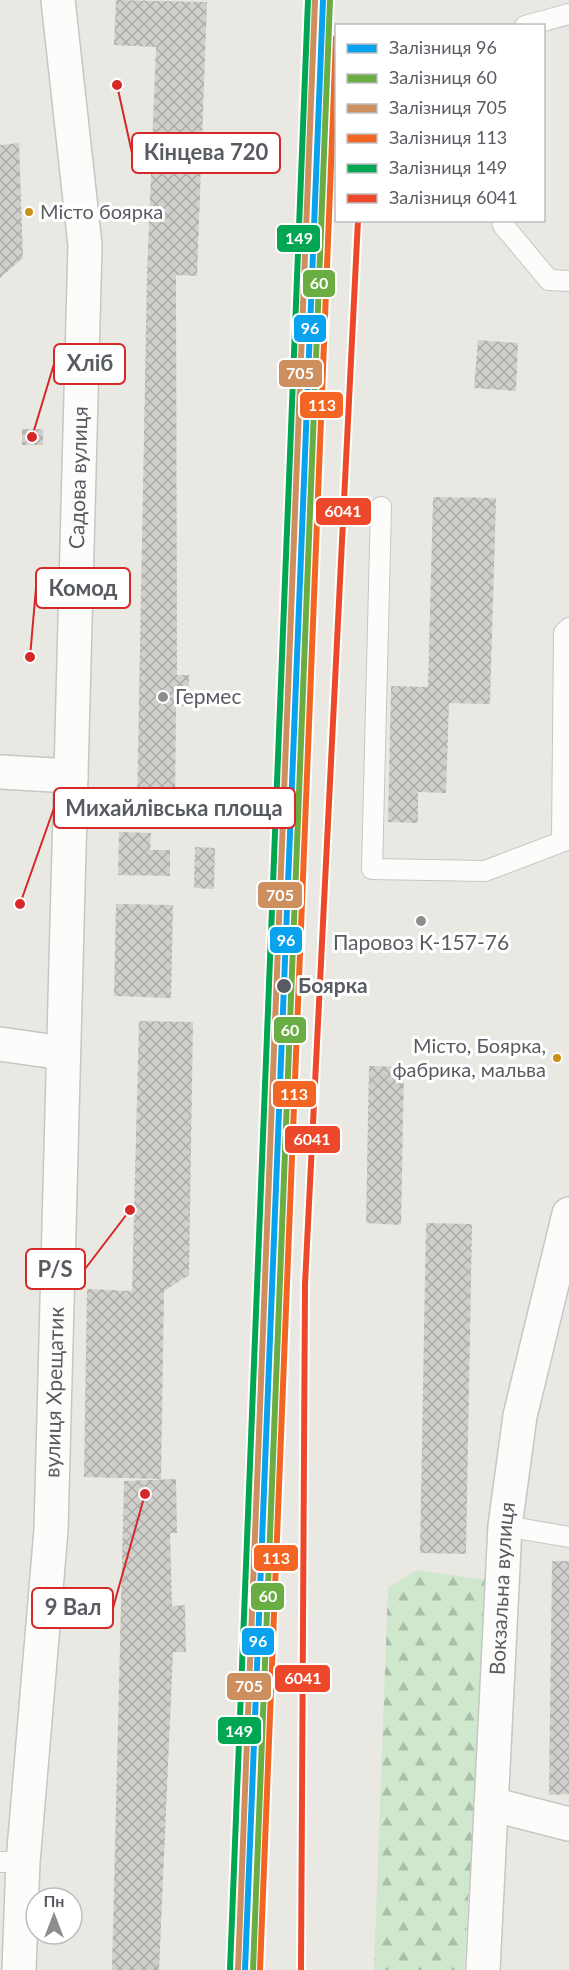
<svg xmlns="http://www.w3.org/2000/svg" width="569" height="1970" font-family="Lato,sans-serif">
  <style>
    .forest { fill: url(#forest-firs) }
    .building { fill: url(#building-cross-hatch) }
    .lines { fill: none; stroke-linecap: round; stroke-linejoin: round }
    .service-casing { stroke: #c6c6c5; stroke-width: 22 }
    .minor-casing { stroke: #c6c6c5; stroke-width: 36 }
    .tertiary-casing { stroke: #c6c6c5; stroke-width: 36 }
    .service { stroke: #fcfcfb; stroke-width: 20 }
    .minor { stroke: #fcfcfb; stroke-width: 33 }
    .tertiary { stroke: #fcfcfb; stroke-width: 33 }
    .rail-1-casing { stroke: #fff; stroke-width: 10 }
    .rail-2-casing { stroke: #fff; stroke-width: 10 }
    .rail-3-casing { stroke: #fff; stroke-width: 10 }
    .rail-4-casing { stroke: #fff; stroke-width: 10 }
    .rail-5-casing { stroke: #fff; stroke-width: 10 }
    .rail-6-casing { stroke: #fff; stroke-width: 10 }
    .rail-1 { stroke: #09a2ef; stroke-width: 6 }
    .rail-2 { stroke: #6aad42; stroke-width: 6 }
    .rail-3 { stroke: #cd8f5e; stroke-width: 6 }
    .rail-4 { stroke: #f26522; stroke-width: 6 }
    .rail-5 { stroke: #00a651; stroke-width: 6 }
    .rail-6 { stroke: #ee482b; stroke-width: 6 }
    .bus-dot { fill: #c7901d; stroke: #fff; stroke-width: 2 }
    .poi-dot { fill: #8b8d8f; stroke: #fff; stroke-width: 2 }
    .stop-dot { fill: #585c62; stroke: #fff; stroke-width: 2 }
    .labels { text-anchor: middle; stroke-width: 6; stroke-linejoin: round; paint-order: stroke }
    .bus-label { font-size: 20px; fill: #585c62; stroke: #fff; text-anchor: start }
    .street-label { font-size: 21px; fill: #585c62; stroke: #fff }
    .poi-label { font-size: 21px; fill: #585c62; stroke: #fff; text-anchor: start }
    .stop-label { font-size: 21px; font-weight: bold; fill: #585c62; stroke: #fff; text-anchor: start }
    .leader { fill: none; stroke: #d62828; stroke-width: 2 }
    .callout-dot { fill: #d62828; stroke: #fff; stroke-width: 2 }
    .callout { fill: #fff; stroke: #d62828; stroke-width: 2 }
    .callout-label { font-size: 22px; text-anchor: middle; font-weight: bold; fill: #585c62 }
    .line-badge { stroke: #fff; stroke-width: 2 }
    .badge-label { font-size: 16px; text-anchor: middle; font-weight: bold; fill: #fff }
  </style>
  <defs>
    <pattern id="forest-firs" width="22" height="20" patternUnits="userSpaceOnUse" patternTransform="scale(1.5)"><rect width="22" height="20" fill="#cfe7cd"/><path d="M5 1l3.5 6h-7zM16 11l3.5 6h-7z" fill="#abbeaa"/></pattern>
    <pattern id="building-cross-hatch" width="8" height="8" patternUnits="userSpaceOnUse" patternTransform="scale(1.5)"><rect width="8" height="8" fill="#d0cfcb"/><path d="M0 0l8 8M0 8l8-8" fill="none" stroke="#acaba8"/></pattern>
  </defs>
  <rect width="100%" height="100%" fill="#eae8e2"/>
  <path class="forest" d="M417,1570l70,10 -23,390h-90l14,-382z"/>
  <g class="building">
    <path d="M116,0l91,2 -10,274 -21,-1 1,400h12v31h-13l-1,101h-38l10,-532 9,-228 -42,-2z"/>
    <path d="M19,143l4,115 -23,20v-133z"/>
    <path d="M478,340l40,3 -2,48 -42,-3z"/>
    <rect x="22" y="429" width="21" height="16"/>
    <path d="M433,497l63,1 -6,206 -41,-1 -3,90 -28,-1v31l-30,-1 3,-136 37,1z"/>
    <path d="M119,832l32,1 -1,17h20v26l-52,-1z"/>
    <path d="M195,847l20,1 -1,41 -20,-1z"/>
    <path d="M116,904l57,1 -2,93 -57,-2z"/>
    <path d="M139,1021l54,1 -4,253 -25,16 -3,188 -77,-2 3,-188 45,2z"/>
    <path d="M369,1066l35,1 -3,158 -35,-2z"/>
    <path d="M426,1223l46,1 -6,330 -46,-1z"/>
    <path d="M176,1479l1,54h-7l2,73 13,-1 1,47h-13l-14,318h-47l12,-489z"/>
    <path d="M552,1561h17v233l-20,1z"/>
  </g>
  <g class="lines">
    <g class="service-casing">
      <g id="service">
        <path d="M525,26l44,-12"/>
        <path d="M502,220l1,5 46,55 20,1"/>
        <path d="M381,507l-9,362 113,2 84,-32"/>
        <path d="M562,841l2,-208 5,-5"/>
        <path d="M505,1526l64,11"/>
        <path d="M0,1862h23"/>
      </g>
    </g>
    <g class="minor-casing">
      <g id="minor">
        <path d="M0,772l71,4"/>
        <path d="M0,1044l63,9"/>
        <path d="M491,1804l78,20"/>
        <path id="s1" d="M483,1970l22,-444 15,-110 49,-202"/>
      </g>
    </g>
    <g class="tertiary-casing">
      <g id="tertiary">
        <path id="s2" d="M19,1970l4,-108 28,-332 34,-1285 -27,-245"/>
      </g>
    </g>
    <use href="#service" class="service"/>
    <use href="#minor" class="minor"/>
    <use href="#tertiary" class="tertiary"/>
    <g class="rail-1-casing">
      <path id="rail-1" d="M245,1970l78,-1970"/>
    </g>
    <g class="rail-2-casing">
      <path id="rail-2" d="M253,1970l77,-1970"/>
    </g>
    <g class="rail-3-casing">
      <path id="rail-3" d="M238,1970l77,-1970"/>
    </g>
    <g class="rail-4-casing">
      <path id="rail-4" d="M260,1970l76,-1932"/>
    </g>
    <g class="rail-5-casing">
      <path id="rail-5" d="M230,1969l78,-1969"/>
    </g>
    <g class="rail-6-casing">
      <path id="rail-6" d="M301,1970l4,-686 53,-1064"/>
    </g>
    <use href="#rail-1" class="rail-1"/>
    <use href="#rail-2" class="rail-2"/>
    <use href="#rail-3" class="rail-3"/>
    <use href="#rail-4" class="rail-4"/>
    <use href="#rail-5" class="rail-5"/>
    <use href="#rail-6" class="rail-6"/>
  </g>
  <g class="bus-dot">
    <circle cx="29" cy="212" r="5"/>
    <circle cx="557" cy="1058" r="5"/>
  </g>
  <g class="poi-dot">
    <circle cx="163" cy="697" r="6"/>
    <circle cx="421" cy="921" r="6"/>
  </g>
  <circle class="stop-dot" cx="284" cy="986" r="8"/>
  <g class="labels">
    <g class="bus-label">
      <text x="40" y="219">Місто боярка</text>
      <text x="546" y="1053" text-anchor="end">Місто, Боярка,<tspan x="546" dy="24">фабрика, мальва</tspan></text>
    </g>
    <g class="street-label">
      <text dy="7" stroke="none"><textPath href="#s2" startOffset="1494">Садова вулиця</textPath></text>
      <text dy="7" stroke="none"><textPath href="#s2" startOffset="579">вулиця Хрещатик</textPath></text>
      <text dy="7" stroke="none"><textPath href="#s1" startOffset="382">Вокзальна вулиця</textPath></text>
    </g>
    <g class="poi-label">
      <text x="175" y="704">Гермес</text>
      <text x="421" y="950" text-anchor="middle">Паровоз К-157-76</text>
    </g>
    <g class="stop-label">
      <text x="298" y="993">Боярка</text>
    </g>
  </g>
  <path class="leader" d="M117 85L132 153M32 437L54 364M30 657L36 588M20 904L54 808M130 1210L85 1269M145 1494L113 1608"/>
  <g class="callout-dot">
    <circle cx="117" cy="85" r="6"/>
    <circle cx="32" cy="437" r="6"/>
    <circle cx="30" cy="657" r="6"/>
    <circle cx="20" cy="904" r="6"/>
    <circle cx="130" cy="1210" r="6"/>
    <circle cx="145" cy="1494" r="6"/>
  </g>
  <g class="callout">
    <rect x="132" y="133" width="148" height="40" rx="6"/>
    <rect x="54" y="344" width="71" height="40" rx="6"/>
    <rect x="36" y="568" width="94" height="40" rx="6"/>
    <rect x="54" y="788" width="241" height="40" rx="6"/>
    <rect x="26" y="1249" width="59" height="40" rx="6"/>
    <rect x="32" y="1588" width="81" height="40" rx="6"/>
  </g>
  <g class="callout-label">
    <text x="206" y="160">Кінцева 720</text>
    <text x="90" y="371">Хліб</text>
    <text x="83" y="596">Комод</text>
    <text x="174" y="816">Михайлівська площа</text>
    <text x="55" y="1277">P/S</text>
    <text x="73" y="1615">9 Вал</text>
  </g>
  <g class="line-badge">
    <rect x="276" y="224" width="45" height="29" rx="6" fill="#00a651"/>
    <rect x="302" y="269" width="34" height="29" rx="6" fill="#6aad42"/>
    <rect x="293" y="314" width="34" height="29" rx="6" fill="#09a2ef"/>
    <rect x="278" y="359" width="45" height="29" rx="6" fill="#cd8f5e"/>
    <rect x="299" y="391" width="45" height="28" rx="6" fill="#f26522"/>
    <rect x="315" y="497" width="57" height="29" rx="6" fill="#ee482b"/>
    <rect x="257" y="881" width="46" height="28" rx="6" fill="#cd8f5e"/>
    <rect x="269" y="926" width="34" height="28" rx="6" fill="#09a2ef"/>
    <rect x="273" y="1016" width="34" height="28" rx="6" fill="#6aad42"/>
    <rect x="272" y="1080" width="45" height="28" rx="6" fill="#f26522"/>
    <rect x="284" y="1125" width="57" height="29" rx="6" fill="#ee482b"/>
    <rect x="253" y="1544" width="46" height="28" rx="6" fill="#f26522"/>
    <rect x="250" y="1582" width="35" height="29" rx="6" fill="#6aad42"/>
    <rect x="241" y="1627" width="34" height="29" rx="6" fill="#09a2ef"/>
    <rect x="274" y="1664" width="57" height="29" rx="6" fill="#ee482b"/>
    <rect x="226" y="1672" width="46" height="29" rx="6" fill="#cd8f5e"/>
    <rect x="217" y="1716" width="45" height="29" rx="6" fill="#00a651"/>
  </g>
  <g class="badge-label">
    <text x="299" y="244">149</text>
    <text x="319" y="289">60</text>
    <text x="310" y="334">96</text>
    <text x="300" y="379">705</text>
    <text x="322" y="411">113</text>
    <text x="343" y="517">6041</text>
    <text x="280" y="901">705</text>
    <text x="286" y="946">96</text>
    <text x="290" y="1036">60</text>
    <text x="294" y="1100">113</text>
    <text x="312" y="1145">6041</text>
    <text x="276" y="1564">113</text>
    <text x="268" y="1602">60</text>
    <text x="258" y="1647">96</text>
    <text x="303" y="1684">6041</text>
    <text x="249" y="1692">705</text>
    <text x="239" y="1737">149</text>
  </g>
  <rect x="335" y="24" width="210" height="198" fill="#ffffff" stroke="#bcbec0" stroke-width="1.5"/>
  <rect x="347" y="44" width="30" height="9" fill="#09a2ef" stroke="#bcbec0" stroke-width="1.5"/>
  <text x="389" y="54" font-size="18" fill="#585c62">Залізниця 96</text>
  <rect x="347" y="74" width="30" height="9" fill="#6aad42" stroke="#bcbec0" stroke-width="1.5"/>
  <text x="389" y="84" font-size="18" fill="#585c62">Залізниця 60</text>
  <rect x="347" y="104" width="30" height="9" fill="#cd8f5e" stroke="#bcbec0" stroke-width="1.5"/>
  <text x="389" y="114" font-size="18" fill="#585c62">Залізниця 705</text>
  <rect x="347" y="134" width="30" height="9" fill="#f26522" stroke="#bcbec0" stroke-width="1.5"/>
  <text x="389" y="144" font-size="18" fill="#585c62">Залізниця 113</text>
  <rect x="347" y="164" width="30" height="9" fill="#00a651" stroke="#bcbec0" stroke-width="1.5"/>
  <text x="389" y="174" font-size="18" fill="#585c62">Залізниця 149</text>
  <rect x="347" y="194" width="30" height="9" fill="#ee482b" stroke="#bcbec0" stroke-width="1.5"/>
  <text x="389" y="204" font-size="18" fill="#585c62">Залізниця 6041</text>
  <g transform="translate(54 1916)"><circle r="28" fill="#ffffff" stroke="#bcbec0" stroke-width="1.5"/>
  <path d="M0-4.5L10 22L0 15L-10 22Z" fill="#8b8d8f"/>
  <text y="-9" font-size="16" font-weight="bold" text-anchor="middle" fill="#585c62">Пн</text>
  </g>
</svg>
